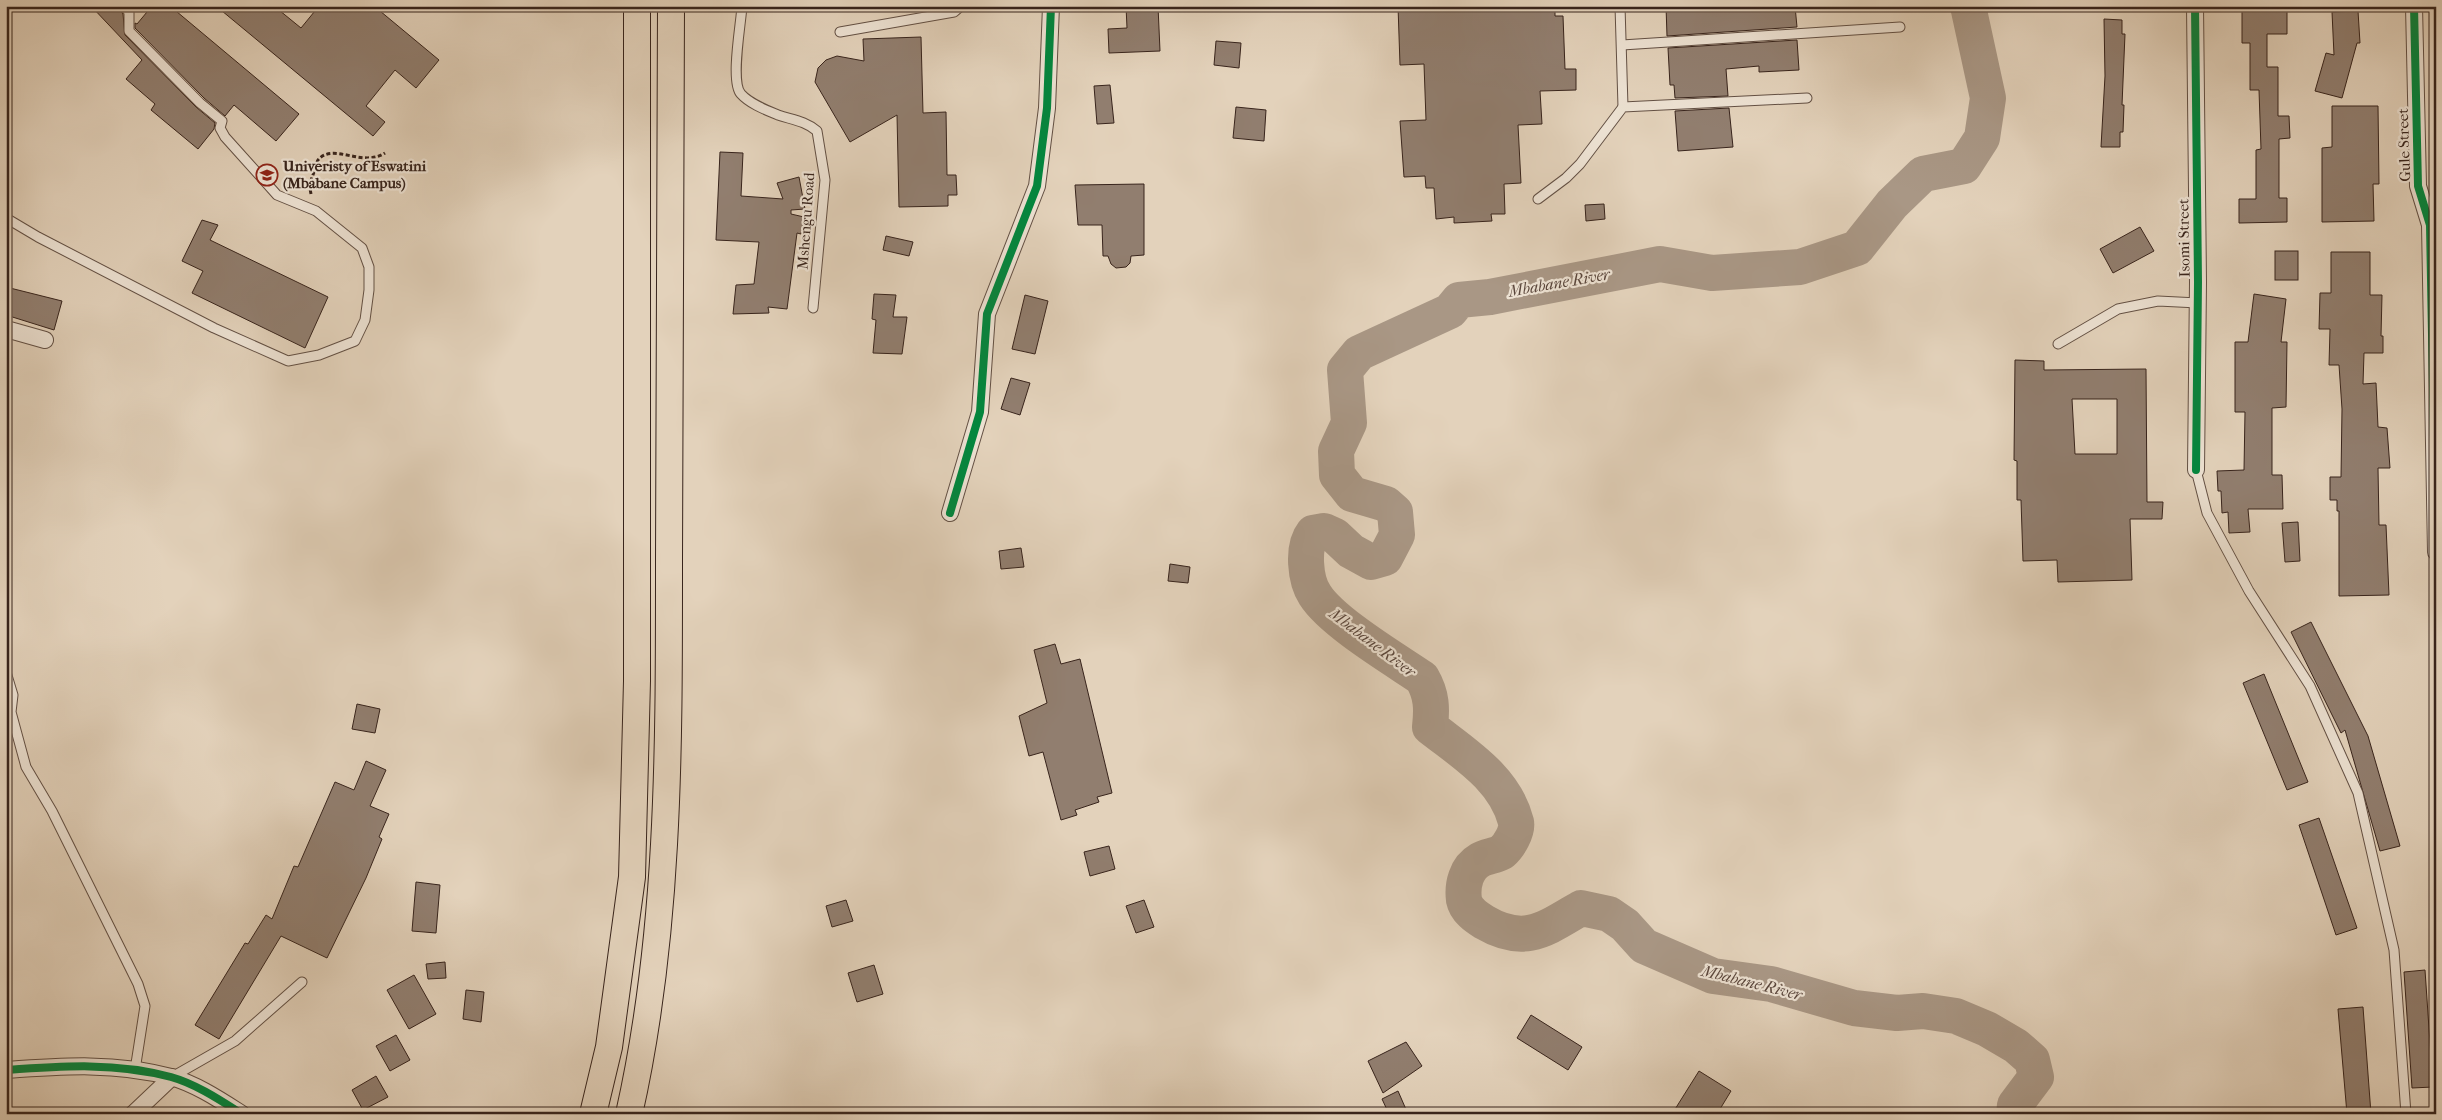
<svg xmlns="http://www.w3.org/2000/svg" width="2442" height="1120" font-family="'IM FELL French Canon',serif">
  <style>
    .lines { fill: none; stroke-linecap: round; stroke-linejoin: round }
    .river { stroke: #a99785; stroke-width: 36 }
    .building { fill: #917e6f; stroke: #38241c; fill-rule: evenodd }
    .lane-casing { stroke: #635044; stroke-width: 11 }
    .street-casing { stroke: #635044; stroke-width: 18 }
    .primary-casing { stroke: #38241c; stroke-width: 28 }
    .path { stroke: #38241c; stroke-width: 3; stroke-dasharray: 4 2.5; stroke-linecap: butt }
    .lane { stroke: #ede2d3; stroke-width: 9 }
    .street { stroke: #ede2d3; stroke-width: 16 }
    .primary { stroke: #e3d2bb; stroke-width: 26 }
    .cycleway-casing { stroke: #ede2d3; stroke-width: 11 }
    .cycleway { stroke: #00873e; stroke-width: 8 }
    .labels { text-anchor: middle; stroke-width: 4.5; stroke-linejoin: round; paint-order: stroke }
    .street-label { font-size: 15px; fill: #38241c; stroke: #ede2d3 }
    .poi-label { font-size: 15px; font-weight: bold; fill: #38241c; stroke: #ede2d3; text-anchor: start }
    .water-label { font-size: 16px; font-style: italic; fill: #5a463c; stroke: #ede2d3 }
  </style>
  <rect width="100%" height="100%" fill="#e3d2bb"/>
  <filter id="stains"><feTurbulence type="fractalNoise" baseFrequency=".004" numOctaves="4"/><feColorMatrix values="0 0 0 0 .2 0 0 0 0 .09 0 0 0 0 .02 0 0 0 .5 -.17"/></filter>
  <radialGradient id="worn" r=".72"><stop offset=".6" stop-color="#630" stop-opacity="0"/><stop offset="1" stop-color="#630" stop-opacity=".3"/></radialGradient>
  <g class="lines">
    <path class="river" d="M1968,6l20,92 -6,40 -18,28 -41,8 -31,30 -35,44 -57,19 -88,6 -52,-9 -170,33 -31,3 -9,11 -91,42 -14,17 4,53 -13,28 1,24 15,19 34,10 9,8 2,23 -12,23 -14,4 -20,-11 -16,-15 -11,-5 -11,2c-11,14 -8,47 2,62 17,27 79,64 107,83 10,17 10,31 8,49 33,26 75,51 86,95 2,9 -7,24 -14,30 -7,4 -15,4 -22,8 -14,8 -18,25 -16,40 2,10 12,17 20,22 41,24 61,7 97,-14l28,6 16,11 19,21 69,30 58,8 83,24 43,5 26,-2 33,5 31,13 29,17 16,14 4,17 -21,28 -1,9"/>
  </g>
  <g class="building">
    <path d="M91,6h27l5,8 2,21 71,72 19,16 -1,6 -16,20 -47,-39 4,-6 -29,-25 16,-19z"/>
    <path d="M152,6h18l129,108 -23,27 -42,-36 -9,11 -21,-18 -69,-70v-5l2,1z"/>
    <path d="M216,6h58l27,22 18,-22h55l65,54 -23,28 -21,-18 -29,36 19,16 -12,14z"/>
    <path d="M1126,6h32l2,45 -51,2 -1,-24 19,-1z"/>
    <path d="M1398,6h157v10h8l2,53h11v21l-36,1 2,33 -24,1 3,58 -17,1 1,30h-14l1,7 -38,2v-6l-18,2 -2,-31h-8l-1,-12 -21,1 -4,-56 26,-1 -2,-56 -24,1z"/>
    <path d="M1666,6h129l2,21 -130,9z"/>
    <path d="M2242,11h45v23h-20v33h11v49h11l1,22 -11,1v59h8v24l-48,1v-24h17v-49l5,-1 -2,-59h-9v-47h-8z"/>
    <path d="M2358,11l2,32h-3l-15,55 -27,-7 11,-38 8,2 -2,-43z"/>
    <path d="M2104,19l18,1v14h3l-3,71h2l-1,27h-3v15h-19l4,-71z"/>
    <path d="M921,37l2,76 23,-1 1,63h9l1,20h-9v11l-49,1 -2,-92 -47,27 -35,-60 3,-14 8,-8 11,-4 27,5 -1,-22z"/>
    <path d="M1797,40l2,30 -40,2v-6l-33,3 2,27 -53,2 -1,-13h-4l-2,-37z"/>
    <path d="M1216,41l25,2 -2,25 -25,-3z"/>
    <path d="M1110,85l4,38 -17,1 -3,-38z"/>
    <path d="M2332,106h46l1,78h-6l1,37 -52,1v-74l10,-1z"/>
    <path d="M1236,107l30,3 -2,31 -31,-3z"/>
    <path d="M1729,108l4,39 -55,4 -3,-40z"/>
    <path d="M720,152l23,1 -2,43 42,3 -6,-16 22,-6 6,32 -14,1v4l13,3 -3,17 -4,-1 -10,76 -19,-2 1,6 -36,1 3,-29 18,-1 5,-42 -43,-2z"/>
    <path d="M1144,184v71l-13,1 -1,7 -4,4 -10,1 -5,-4 -3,-8h-5l-1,-31h-24l-3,-40z"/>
    <path d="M1604,204l1,15 -19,2 -1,-16z"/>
    <path d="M202,220l16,5 -8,15 118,57 -23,51 -113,-55 11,-22 -21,-10z"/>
    <path d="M2140,227l14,24 -41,22 -13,-24z"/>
    <path d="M886,236l27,6 -4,14 -26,-6z"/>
    <rect x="2275" y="251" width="23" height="29"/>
    <path d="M2331,252h39v43h12l-1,41h2v17h-19l-1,31 13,-1 2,44 9,1 3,40h-12l1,57h7l3,70 -50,1v-85h-2v-11h-7v-23h11l1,-68 -3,-44h-10l1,-36h-11l1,-36h11z"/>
    <path d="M6,287l56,14 -8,29 -48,-15z"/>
    <path d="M874,294l22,1 -3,22h14l-5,37 -29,-1 3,-33 -4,-1z"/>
    <path d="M2254,294l32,5 -5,43h6l-1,65 -14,1v67h10l1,34h-35l2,23 -21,1 -1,-21 -6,1 -1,-22h-3l-1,-20 27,-1 1,-58h-10v-70h13z"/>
    <path d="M1025,295l23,6 -13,53 -23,-5z"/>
    <path d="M2015,360l29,1v9l102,-1 1,133h16l-1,17h-32l2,61 -74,2 -1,-22 -34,1 -2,-61h-4v-39l-3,-1zM2072,399h45v55h-42z"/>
    <path d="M1011,378l19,5 -10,32 -19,-6z"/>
    <path d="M2298,522l2,39 -15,1 -3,-39z"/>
    <path d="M1021,548l3,19 -23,2 -2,-18z"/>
    <path d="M1170,564l20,3 -2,16 -20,-2z"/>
    <path d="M2311,622l57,114 32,110 -20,5 -35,-121 -4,3 -50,-101z"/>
    <path d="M1055,644l6,20 19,-5 32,134 -15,4 2,5 -24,8 2,5 -16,5 -18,-68 -14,4 -10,-40 28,-13 -13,-53z"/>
    <path d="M2264,674l44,108 -21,8 -44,-107z"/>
    <path d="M357,704l23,5 -5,24 -23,-4z"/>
    <path d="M366,761l20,9 -16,36 19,8 -10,23 3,2 -16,39 -39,80 -46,-22 -62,103 -24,-14 50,-82 3,1 18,-29 6,4 22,-53 4,1 37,-85 19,8z"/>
    <path d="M2319,818l38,110 -21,7 -37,-110z"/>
    <path d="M1109,846l6,23 -25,7 -6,-24z"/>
    <path d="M416,882l24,3 -4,48 -24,-2z"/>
    <path d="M846,900l7,21 -21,6 -6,-21z"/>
    <path d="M1144,900l10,27 -18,6 -10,-27z"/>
    <path d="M445,962l1,16 -18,1 -2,-15z"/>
    <path d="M874,965l9,29 -26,8 -9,-29z"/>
    <path d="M2425,970l8,117 -21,1 -8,-116z"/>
    <path d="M414,975l22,39 -27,15 -22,-39z"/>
    <path d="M466,990l18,2 -3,30 -18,-3z"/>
    <path d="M2363,1007l8,107h-24l-9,-105z"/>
    <path d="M1531,1015l51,32 -14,23 -51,-32z"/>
    <path d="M396,1035l14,25 -20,11 -14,-25z"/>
    <path d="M1406,1042l16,24 -39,27 -15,-32z"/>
    <path d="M1699,1071l32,20 -14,23h-45z"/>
    <path d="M376,1076l12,21 -25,13 -11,-20z"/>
    <path d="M1398,1091l10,23h-19l-7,-15z"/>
  </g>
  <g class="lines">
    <g class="lane-casing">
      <g id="lane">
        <path d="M742,6c-1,18 -12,76 -1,88 9,10 25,16 37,21 15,5 27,6 39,16l8,49 -12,128"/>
        <path d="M1620,6l3,101"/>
        <path d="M840,32l114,-20 7,-6"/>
        <path d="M1622,45l278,-18"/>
        <path d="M1538,199l28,-21 14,-14 43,-57 184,-9"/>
        <path d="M6,218l32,19 176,91 74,33 31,-6 36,-14 10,-21 4,-30v-23l-7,-19 -46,-37 -39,-16 -52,-58 -5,-9 2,-7 -22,-18 -71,-72v-19l-5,-6"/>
        <path d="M2058,344l60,-35 40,-8 40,2"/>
        <path d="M2196,470l11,43 42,78 61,95 48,107 36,157 12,164"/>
        <path d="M6,672l7,23 -2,17 15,55 26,44 86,173 7,22 -10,64"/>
        <path d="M172,1077l63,-36 67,-59"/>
      </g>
    </g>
    <g class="street-casing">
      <g id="street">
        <path d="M2195,6l3,276 -2,188"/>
        <path d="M2414,6l4,180 12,39 6,327"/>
        <path d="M6,329l39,11"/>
        <path d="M950,513l30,-101 7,-98 50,-128 10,-78 4,-102"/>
        <path d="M6,1070c56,-4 110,-8 165,7 25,7 49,23 71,37"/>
        <path d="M133,1114l39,-37"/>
      </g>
    </g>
    <g class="primary-casing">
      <g id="primary">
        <path d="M593,1114l16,-67 23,-170 5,-196v-675"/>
        <path d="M629,1114c41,-182 40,-370 40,-555 1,-184 1,-369 2,-553"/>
      </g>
    </g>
    <path class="path" d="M311,194c-2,-9 0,-14 3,-22 2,-4 2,-9 4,-12 15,-18 44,8 67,-7"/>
    <use href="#lane" class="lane"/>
    <use href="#street" class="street"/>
    <use href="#primary" class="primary"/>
    <g class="cycleway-casing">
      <g id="cycleway">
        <path d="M2195,6l3,276 -2,188"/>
        <path d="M2414,6l4,180 12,39 6,327"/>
        <path d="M950,513l30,-101 7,-98 50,-128 10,-78 4,-102"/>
        <path d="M6,1070c56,-4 110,-8 165,7 25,7 49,23 71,37"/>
      </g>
    </g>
    <use href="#cycleway" class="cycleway"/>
  </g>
  <defs>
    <g id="university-ring" transform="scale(1.125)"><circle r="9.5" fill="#ede2d3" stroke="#8f2418" stroke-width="1.5"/><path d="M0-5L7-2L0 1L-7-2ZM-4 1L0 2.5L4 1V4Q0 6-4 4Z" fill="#8f2418"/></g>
  </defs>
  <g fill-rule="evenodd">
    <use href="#university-ring" x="267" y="175"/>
  </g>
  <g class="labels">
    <g class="street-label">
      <text transform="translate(2404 145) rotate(-92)" y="5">Gule Street</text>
      <text transform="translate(806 221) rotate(-86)" y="5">Mshengu Road</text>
      <text transform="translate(2184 238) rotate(-91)" y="5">Isomi Street</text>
    </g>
    <g class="poi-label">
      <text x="283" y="171">Univeristy of Eswatini<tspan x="283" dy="17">(Mbabane Campus)</tspan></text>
    </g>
    <g class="water-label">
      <text transform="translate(1559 282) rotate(-10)" y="6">Mbabane River</text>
      <text transform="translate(1373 642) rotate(37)" y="6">Mbabane River</text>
      <text transform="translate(1752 982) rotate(14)" y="6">Mbabane River</text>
    </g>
  </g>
  <rect width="2442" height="1120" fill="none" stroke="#e3d2bb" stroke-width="25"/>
  <rect x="8" y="8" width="2427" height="1105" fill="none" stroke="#38241c" stroke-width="2.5"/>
  <rect x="12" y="12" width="2417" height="1095" fill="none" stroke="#38241c"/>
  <rect width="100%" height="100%" filter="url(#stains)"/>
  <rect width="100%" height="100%" fill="url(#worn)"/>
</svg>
